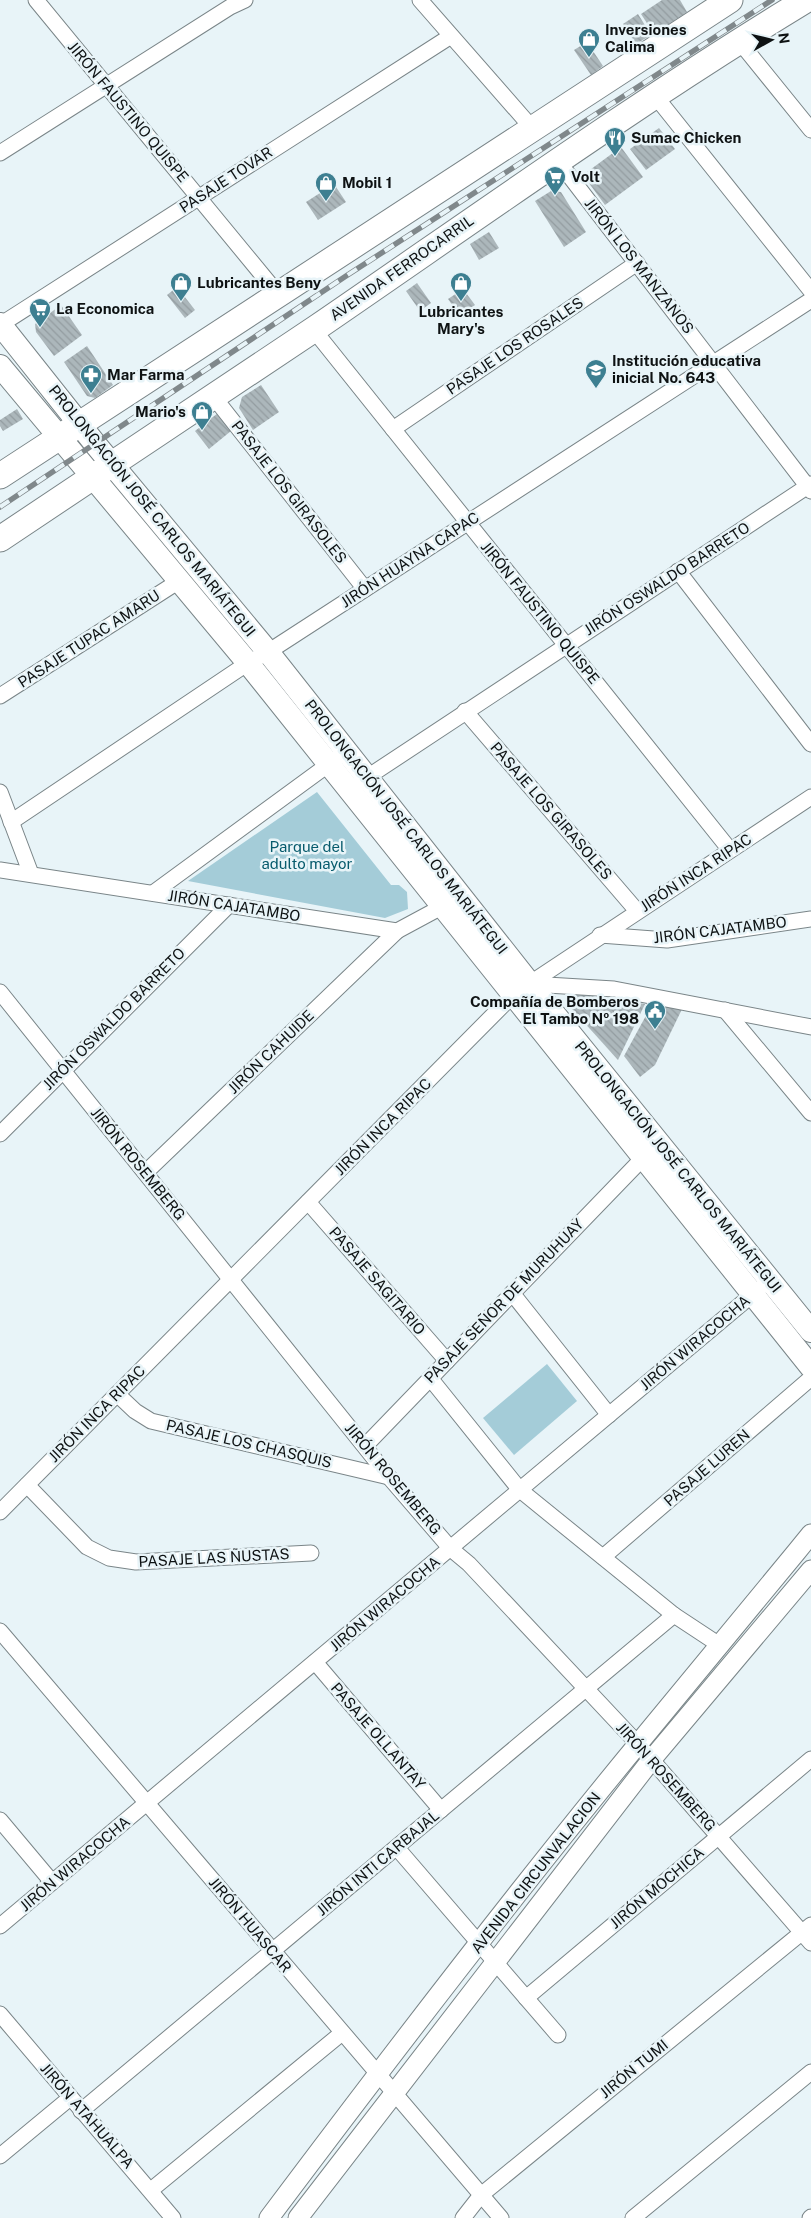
<svg xmlns="http://www.w3.org/2000/svg" width="811" height="2218" font-family="'Public Sans',sans-serif">
  <style>
    .green { fill: #a4ccd8 }
    .building { fill: url(#building-back-hatch) }
    .lines { fill: none; stroke-linecap: round; stroke-linejoin: round }
    .minor-casing { stroke: #7a8588; stroke-width: 17 }
    .tertiary-casing { stroke: #7a8588; stroke-width: 21 }
    .secondary-casing { stroke: #7a8588; stroke-width: 24 }
    .primary-casing { stroke: #7a8588; stroke-width: 27 }
    .minor { stroke: #fff; stroke-width: 15 }
    .tertiary { stroke: #fff; stroke-width: 19 }
    .secondary { stroke: #fff; stroke-width: 22 }
    .primary { stroke: #fff; stroke-width: 25 }
    .rail-casing { stroke: #80888b; stroke-width: 5.5 }
    .rail { stroke: #e8f4f8; stroke-width: 4; stroke-dasharray: 11; stroke-linecap: butt }
    .labels { text-anchor: middle; stroke-width: 5; stroke-linejoin: round; paint-order: stroke }
    .poi-label { font-size: 15px; font-weight: bold; fill: #0e1213; stroke: #e8f4f8; text-anchor: start }
    .street-label { font-size: 15px; fill: #0e1213; stroke: #e8f4f8 }
    .park-label { font-size: 15px; fill: #065a6c; stroke: #e8f4f8 }
  </style>
  <defs>
    <pattern id="building-back-hatch" width="6" height="6" patternUnits="userSpaceOnUse" patternTransform="scale(1.25)"><rect width="6" height="6" fill="#acb7bb"/><path d="M-1 5l2 2M0 0l6 6M5-1l2 2" fill="none" stroke="#939ca0"/></pattern>
  </defs>
  <rect width="100%" height="100%" fill="#e8f4f8"/>
  <g class="green">
    <path d="M317,792l74,93h8l8,7 1,17 -23,9 -197,-37z"/>
    <path d="M547,1364l30,37 -63,54 -31,-37z"/>
  </g>
  <g class="building">
    <path d="M662,0h18l7,12 -33,22 -13,-20z"/>
    <path d="M638,14l13,21 -15,9 -13,-20z"/>
    <path d="M587,42l16,24 -12,9 -17,-25z"/>
    <path d="M659,128l16,21 -29,21 -16,-21z"/>
    <path d="M621,147l22,30 -38,28 -22,-30z"/>
    <path d="M334,184l12,18 -28,18 -12,-18z"/>
    <path d="M551,191l10,1 25,40 -22,15 -29,-46z"/>
    <path d="M489,232l10,16 -20,12 -9,-16z"/>
    <path d="M417,283l14,20 -11,8 -14,-20z"/>
    <path d="M177,287l18,23 -10,8 -18,-23z"/>
    <path d="M463,289l12,16 -15,11 -12,-17z"/>
    <path d="M61,305l21,30 -28,21 -18,-24 -1,-8z"/>
    <path d="M87,346l26,39 -18,13 -8,-2 -23,-34z"/>
    <path d="M261,385l18,27 -26,18 -14,-22 3,-11z"/>
    <path d="M17,409l6,10 -20,12 -3,-5v-6z"/>
    <path d="M218,413l13,18 -22,18 -14,-18z"/>
    <path d="M576,994l69,10 -27,56 -46,-51z"/>
    <path d="M655,999l29,6 -29,60 -15,12 -16,-21z"/>
  </g>
  <g class="lines">
    <g class="minor-casing">
      <g id="minor">
        <path d="M36,0l242,294"/>
        <path d="M420,0l113,129"/>
        <path d="M739,41l72,89"/>
        <path d="M656,97l155,194"/>
        <path d="M0,153l230,-146 15,-7"/>
        <path d="M558,161l253,330"/>
        <path d="M0,325l451,-289"/>
        <path d="M313,329l417,521"/>
        <path d="M213,396l152,193"/>
        <path d="M393,429l244,-166"/>
        <path d="M678,571l133,173"/>
        <path d="M0,696l179,-115"/>
        <path d="M465,711l172,200"/>
        <path d="M360,782l451,-298"/>
        <path d="M0,792l31,82"/>
        <path d="M11,822l237,-159 20,-11 543,-352"/>
        <path d="M0,870l397,61 52,-28"/>
        <path d="M153,893l183,-134"/>
        <path d="M600,935l67,5 144,-21"/>
        <path d="M530,984l84,5 197,38"/>
        <path d="M0,992l389,485 62,72 18,15 169,180 173,199"/>
        <path d="M725,1010l86,103"/>
        <path d="M0,1134l229,-229"/>
        <path d="M146,1172l251,-241"/>
        <path d="M308,1202l139,159"/>
        <path d="M512,1293l97,122"/>
        <path d="M430,1378l90,112 154,125 47,31"/>
        <path d="M117,1394l18,17 16,10 238,56"/>
        <path d="M365,1446l279,-289"/>
        <path d="M27,1485l60,62 22,11 27,4 175,-9"/>
        <path d="M0,1512l514,-518 297,-197"/>
        <path d="M603,1557l208,-179"/>
        <path d="M0,1631l501,587"/>
        <path d="M315,1662l126,148"/>
        <path d="M0,1820l52,62"/>
        <path d="M397,1848l161,187"/>
        <path d="M0,1926l759,-637"/>
        <path d="M526,1998l285,-239"/>
        <path d="M0,2014l173,204"/>
        <path d="M81,2111l593,-496"/>
        <path d="M0,2156l70,-58"/>
        <path d="M151,2190l191,-157"/>
        <path d="M463,2218l18,-23 330,-270"/>
        <path d="M633,2218l178,-146"/>
        <path d="M810,2218l1,-1"/>
      </g>
    </g>
    <g class="tertiary-casing">
      <g id="tertiary">
        <path d="M269,2218c120,-160 242,-320 369,-474 58,-71 116,-140 173,-210"/>
        <path d="M298,2218l354,-459 159,-189"/>
      </g>
    </g>
    <g class="secondary-casing">
      <g id="secondary">
        <path d="M0,324l96,121 172,207 262,332 281,347"/>
        <path d="M0,366l248,297 563,704"/>
      </g>
    </g>
    <g class="primary-casing">
      <g id="primary">
        <path d="M0,476l730,-476"/>
        <path d="M0,539c105,-71 211,-140 316,-211 162,-111 322,-226 490,-328"/>
      </g>
    </g>
    <use href="#minor" class="minor"/>
    <use href="#tertiary" class="tertiary"/>
    <use href="#secondary" class="secondary"/>
    <use href="#primary" class="primary"/>
    <g class="rail-casing">
      <path id="rail" d="M0,507l346,-231 426,-276"/>
    </g>
    <use href="#rail" class="rail"/>
  </g>
  <defs>
    <g id="shop-pin" transform="scale(1.125)"><path d="M0 17L-7.5 6A9.5 9.5 0 1 1 7.5 6Z" fill="#3d7f91" stroke="#e8f4f8"/><path d="M-5-2.5h2.3a2.7 3.5 0 0 1 5.4 0H5L5.5 6h-11ZM-1.5-2.5h3a1.5 2.3 0 0 0-3 0Z" fill="#fff"/></g>
    <g id="restaurant-pin" transform="scale(1.125)"><path d="M0 17L-7.5 6A9.5 9.5 0 1 1 7.5 6Z" fill="#3d7f91" stroke="#e8f4f8"/><path d="M-5-6h1v4h1v-4h1v4h1v-4h1v5L-1.5 .5V6h-2V.5L-5-1ZM5-6V6H3V1.5H1.5Q1.5-4 5-6Z" fill="#fff"/></g>
    <g id="supermarket-pin" transform="scale(1.125)"><path d="M0 17L-7.5 6A9.5 9.5 0 1 1 7.5 6Z" fill="#3d7f91" stroke="#e8f4f8"/><path d="M-6-5.5h2.5l.6 2H6L4.5 2H-2.5L-4.4-4H-6ZM-1.5 3.2a1.3 1.3 0 1 0 .1 0ZM3 3.2a1.3 1.3 0 1 0 .1 0Z" fill="#fff"/></g>
    <g id="school-pin" transform="scale(1.125)"><path d="M0 17L-7.5 6A9.5 9.5 0 1 1 7.5 6Z" fill="#3d7f91" stroke="#e8f4f8"/><path d="M0-5L7-2L0 1L-7-2ZM-4 1L0 2.5L4 1V4Q0 6-4 4Z" fill="#fff"/></g>
    <g id="pharmacy-pin" transform="scale(1.125)"><path d="M0 17L-7.5 6A9.5 9.5 0 1 1 7.5 6Z" fill="#3d7f91" stroke="#e8f4f8"/><path d="M-2-6h4v4h4v4h-4v4h-4v-4h-4v-4h4Z" fill="#fff"/></g>
    <g id="civic-pin" transform="scale(1.125)"><path d="M0 17L-7.5 6A9.5 9.5 0 1 1 7.5 6Z" fill="#3d7f91" stroke="#e8f4f8"/><path d="M-.6-6.5H3V-4.5H.6V-3L4-1V1h2V6H-6V1h2V-1L-.6-3ZM-1.2 2.5V6h2.4V2.5Z" fill="#fff"/></g>
  </defs>
  <g fill-rule="evenodd">
    <use href="#shop-pin" x="589" y="39"/>
    <use href="#restaurant-pin" x="615" y="138"/>
    <use href="#supermarket-pin" x="555" y="177"/>
    <use href="#shop-pin" x="326" y="183"/>
    <use href="#shop-pin" x="181" y="283"/>
    <use href="#shop-pin" x="461" y="283"/>
    <use href="#supermarket-pin" x="40" y="309"/>
    <use href="#school-pin" x="596" y="370"/>
    <use href="#pharmacy-pin" x="91" y="375"/>
    <use href="#shop-pin" x="202" y="412"/>
    <use href="#civic-pin" x="655" y="1011"/>
  </g>
  <g class="labels">
    <g class="poi-label">
      <text x="605" y="35">Inversiones<tspan x="605" dy="17">Calima</tspan></text>
      <text x="631" y="143">Sumac Chicken</text>
      <text x="571" y="182">Volt</text>
      <text x="342" y="188">Mobil 1</text>
      <text x="197" y="288">Lubricantes Beny</text>
      <text x="56" y="314">La Economica</text>
      <text x="461" y="317" text-anchor="middle">Lubricantes<tspan x="461" dy="17">Mary's</tspan></text>
      <text x="612" y="366">Institución educativa<tspan x="612" dy="17">inicial No. 643</tspan></text>
      <text x="107" y="380">Mar Farma</text>
      <text x="186" y="417" text-anchor="end">Mario's</text>
      <text x="639" y="1007" text-anchor="end">Compañía de Bomberos<tspan x="639" dy="17">El Tambo Nº 198</tspan></text>
    </g>
    <g class="street-label">
      <text transform="translate(128 112) rotate(50)" y="5">JIRÓN FAUSTINO QUISPE</text>
      <text transform="translate(226 180) rotate(-33)" y="5">PASAJE TOVAR</text>
      <text transform="translate(639 266) rotate(52)" y="5">JIRÓN LOS MANZANOS</text>
      <text transform="translate(402 268) rotate(-35)" y="5">AVENIDA FERROCARRIL</text>
      <text transform="translate(515 346) rotate(-34)" y="5">PASAJE LOS ROSALES</text>
      <text transform="translate(289 492) rotate(52)" y="5">PASAJE LOS GIRASOLES</text>
      <text transform="translate(152 511) rotate(51)" y="5">PROLONGACIÓN JOSÉ CARLOS MARIÁTEGUI</text>
      <text transform="translate(410 560) rotate(-33)" y="5">JIRÓN HUAYNA CAPAC</text>
      <text transform="translate(667 579) rotate(-33)" y="5">JIRÓN OSWALDO BARRETO</text>
      <text transform="translate(540 613) rotate(51)" y="5">JIRÓN FAUSTINO QUISPE</text>
      <text transform="translate(89 639) rotate(-33)" y="5">PASAJE TUPAC AMARU</text>
      <text transform="translate(551 811) rotate(49)" y="5">PASAJE LOS GIRASOLES</text>
      <text transform="translate(406 827) rotate(52)" y="5">PROLONGACIÓN JOSÉ CARLOS MARIÁTEGUI</text>
      <text transform="translate(696 873) rotate(-33)" y="5">JIRÓN INCA RIPAC</text>
      <text transform="translate(234 906) rotate(9)" y="5">JIRÓN CAJATAMBO</text>
      <text transform="translate(720 930) rotate(-7)" y="5">JIRÓN CAJATAMBO</text>
      <text transform="translate(114 1019) rotate(-45)" y="5">JIRÓN OSWALDO BARRETO</text>
      <text transform="translate(271 1052) rotate(-44)" y="5">JIRÓN CAHUIDE</text>
      <text transform="translate(383 1127) rotate(-45)" y="5">JIRÓN INCA RIPAC</text>
      <text transform="translate(138 1164) rotate(51)" y="5">JIRÓN ROSEMBERG</text>
      <text transform="translate(678 1167) rotate(51)" y="5">PROLONGACIÓN JOSÉ CARLOS MARIÁTEGUI</text>
      <text transform="translate(377 1281) rotate(49)" y="5">PASAJE SAGITARIO</text>
      <text transform="translate(504 1301) rotate(-46)" y="5">PASAJE SEÑOR DE MURUHUAY</text>
      <text transform="translate(695 1343) rotate(-40)" y="5">JIRÓN WIRACOCHA</text>
      <text transform="translate(97 1414) rotate(-45)" y="5">JIRÓN INCA RIPAC</text>
      <text transform="translate(249 1444) rotate(13)" y="5">PASAJE LOS CHASQUIS</text>
      <text transform="translate(707 1468) rotate(-41)" y="5">PASAJE LUREN</text>
      <text transform="translate(393 1479) rotate(50)" y="5">JIRÓN ROSEMBERG</text>
      <text transform="translate(214 1558) rotate(-3)" y="5">PASAJE LAS ÑUSTAS</text>
      <text transform="translate(385 1604) rotate(-40)" y="5">JIRÓN WIRACOCHA</text>
      <text transform="translate(378 1736) rotate(49)" y="5">PASAJE OLLANTAY</text>
      <text transform="translate(666 1777) rotate(48)" y="5">JIRÓN ROSEMBERG</text>
      <text transform="translate(378 1863) rotate(-40)" y="5">JIRÓN INTI CARBAJAL</text>
      <text transform="translate(75 1864) rotate(-40)" y="5">JIRÓN WIRACOCHA</text>
      <text transform="translate(536 1873) rotate(-52)" y="5">AVENIDA CIRCUNVALACION</text>
      <text transform="translate(657 1888) rotate(-40)" y="5">JIRÓN MOCHICA</text>
      <text transform="translate(250 1925) rotate(50)" y="5">JIRÓN HUASCAR</text>
      <text transform="translate(634 2069) rotate(-39)" y="5">JIRÓN TUMI</text>
      <text transform="translate(87 2116) rotate(49)" y="5">JIRÓN ATAHUALPA</text>
    </g>
    <g class="park-label">
      <text x="307" y="852">Parque del<tspan x="307" dy="17">adulto mayor</tspan></text>
    </g>
  </g>
  <g transform="translate(771 40) rotate(82)" stroke="#e8f4f8" stroke-width="4" paint-order="stroke">
  <path d="M0-4L9 19L0 12L-9 19Z" fill="#0e1213"/>
  <text y="-8" font-size="14" font-weight="bold" text-anchor="middle" fill="#0e1213">N</text>
  </g>
</svg>
